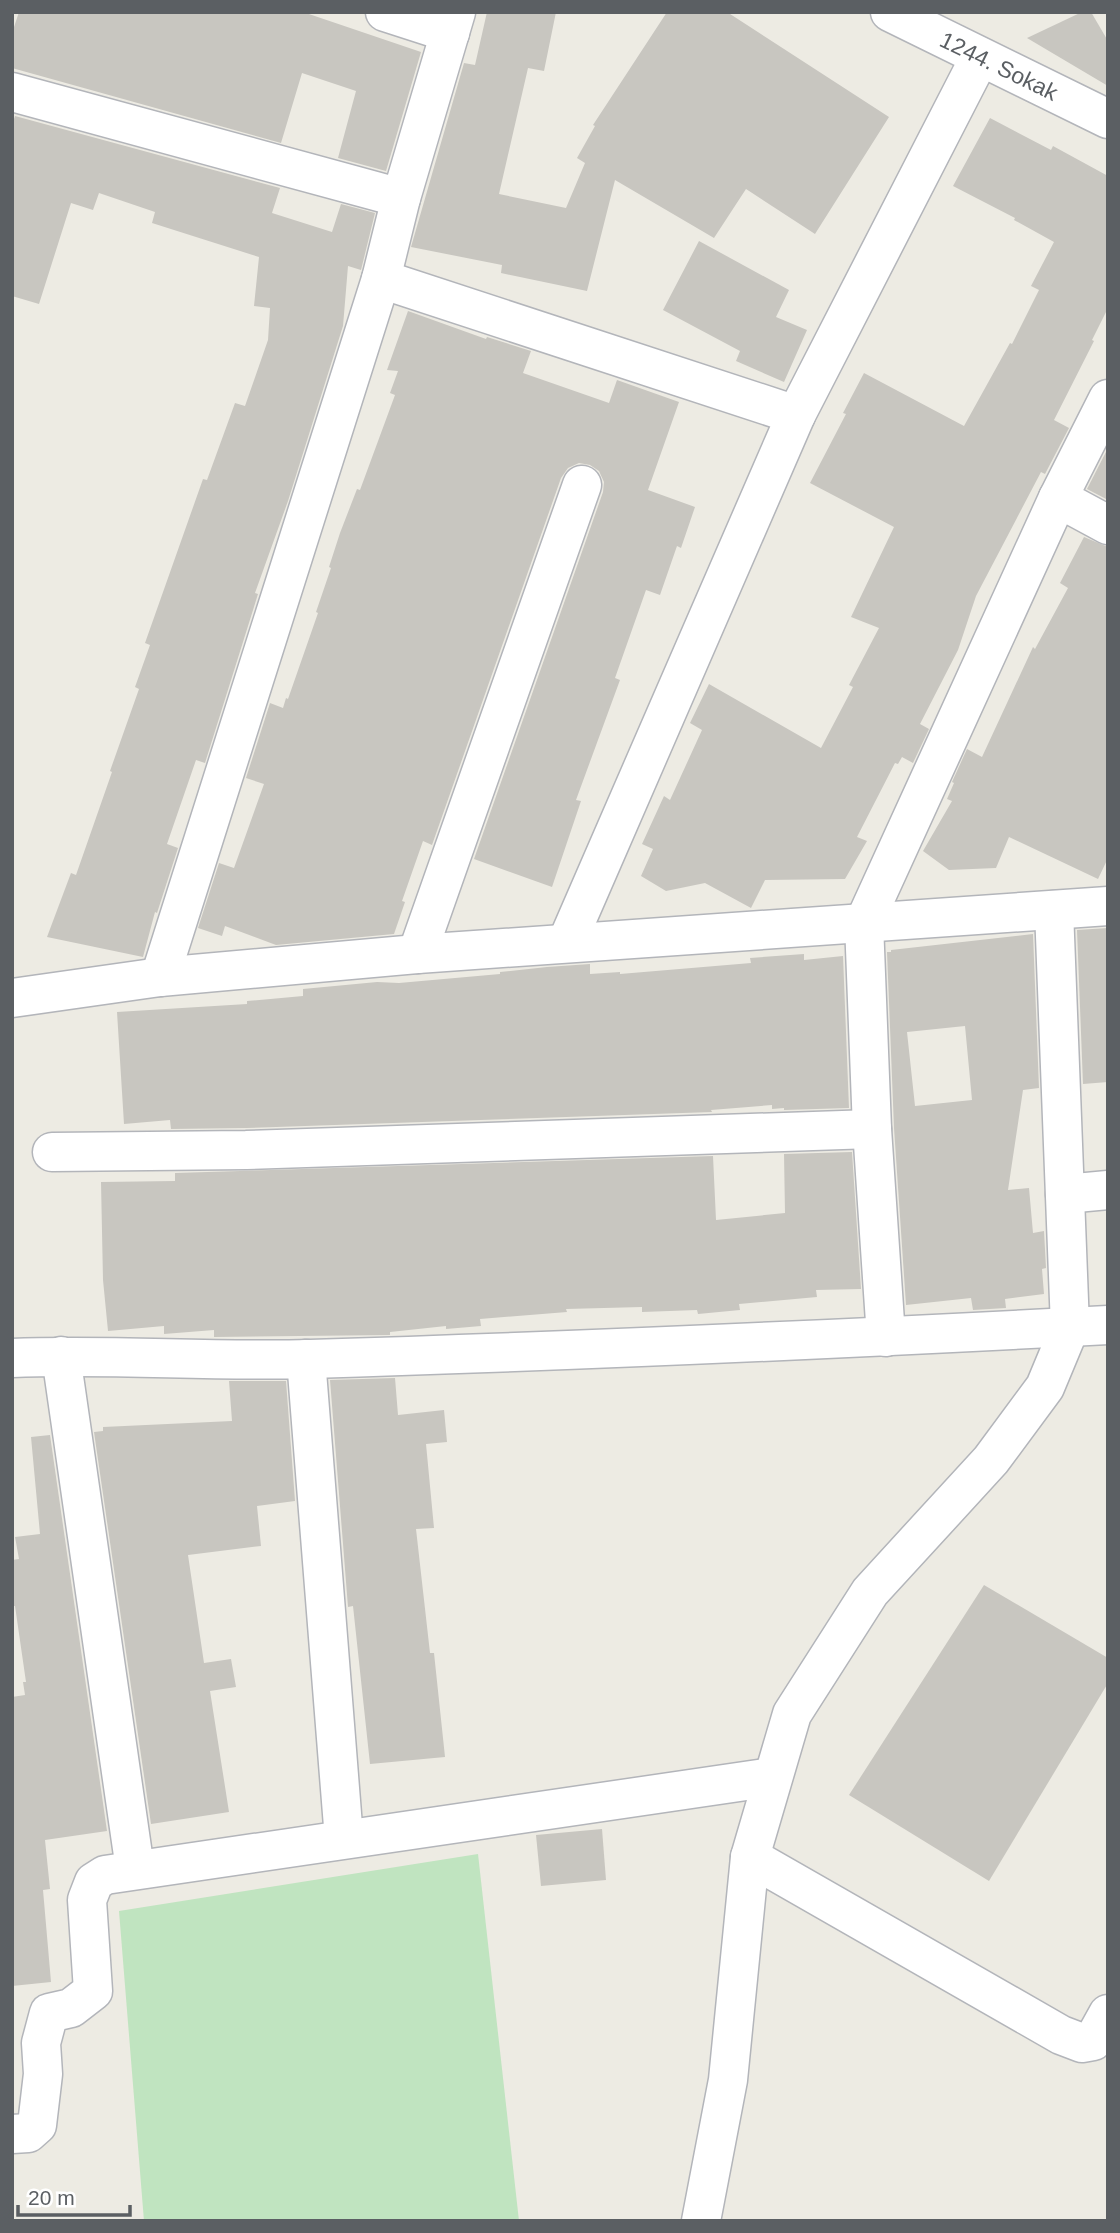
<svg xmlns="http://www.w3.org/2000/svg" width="1120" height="2233" font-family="Helvetica,sans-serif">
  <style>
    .green { fill: #c0e4c0 }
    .building { fill: #c8c6c0; fill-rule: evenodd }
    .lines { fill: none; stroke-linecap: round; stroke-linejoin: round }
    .minor-casing { stroke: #b3b5ba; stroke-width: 41 }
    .minor { stroke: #fff; stroke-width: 38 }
    .labels { text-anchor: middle; stroke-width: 5; stroke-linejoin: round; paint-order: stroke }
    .street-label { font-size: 23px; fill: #5b5f63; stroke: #fff }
  </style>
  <rect width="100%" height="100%" fill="#edebe3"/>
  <path class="green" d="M478,1854l41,367h-375l-25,-310z"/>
  <g class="building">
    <path d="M19,12h284l118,40 -35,119 -48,-13 18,-67 -54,-18 -21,70 -269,-75v-35z"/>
    <path d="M487,12h69l-12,59 -16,-3 -29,126 67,14 19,-45 -8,-5 18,-32 -2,-1 74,-113h60l162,105 -74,117 -69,-45 -32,49 -99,-58 -28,111 -86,-18 1,-8 -91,-18 53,-184 11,2z"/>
    <path d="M1082,12h9l17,29v45l-81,-48z"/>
    <path d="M15,116l265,72 -8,25 60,19 9,-28 34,9 -14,57 -13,-4 -5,60 -55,175 -33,92 3,1 -53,169 -9,-3 -29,84 11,4 -21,65 -2,-1 -12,45 -96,-20 24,-64 5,2 36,-103 -2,-1 29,-82 -4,-2 15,-42 -5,-2 58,-164 4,1 28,-77 10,3 23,-66 2,-32 -16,-2 5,-49 -107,-34 3,-11 -56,-19 -6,17 -22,-7 -32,101 -27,-8v-171z"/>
    <path d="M990,118l61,32 2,-4 55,30v132l-16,32 2,1 -40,79 15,8 -24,46 -4,-2 -65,124 -18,54 -38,74 9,5 -16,34 -11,-6 -4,7 -3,-1 -38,74 10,4 -22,38 -80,1 -14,28 -46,-25 -39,8 -25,-15 12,-27 -11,-5 22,-48 6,4 32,-70 -12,-7 19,-39 112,64 32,-61 -4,-2 30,-57 -28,-11 43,-90 -84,-44 36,-69 -3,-1 21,-40 100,53 46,-83 2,1 27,-54 -8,-4 23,-44 -40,-22 1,-2 -62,-32z"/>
    <path d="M699,241l90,49 -13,27 31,13 -23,52 -48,-21 4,-10 -77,-41z"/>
    <path d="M408,311l78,28 1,-2 44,14 -8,22 86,30 8,-23 62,22 -31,88 47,17 -14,41 -4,-2 -17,49 -14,-5 -31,88 5,2 -44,120 5,1 -29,86 -78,-28 129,-367 1,-10 -5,-11 -9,-6 -11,-2 -11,5 -7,10 -129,367 -9,-4 -21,60 3,1 -11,32 -118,11 -51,-19 -3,10 -24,-8 21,-65 15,5 30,-84 -18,-6 24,-75 13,5 3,-10 2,1 30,-86 -2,-1 15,-44 -2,-1 11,-34 17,-44 3,1 35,-95 -5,-2 8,-22 -11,-1z"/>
    <path d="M1108,448v52l-21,-11z"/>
    <path d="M1084,537l24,10v311l-10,21 -89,-42 -13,31 -47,2 -26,-19 29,-50 -5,-2 7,-16 -2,-1 15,-33 15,8 51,-110 2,2 33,-61 -8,-5z"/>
    <path d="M1108,928v154l-25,2 -6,-154z"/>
    <path d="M1033,934l6,154 -16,2 -15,100 21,-2 4,45 11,-2 2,37 -4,1 2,25 -39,5 1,9 -33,2 -2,-12 -65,7 -12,-177 -7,-176h4v-2zM965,1026l7,74 -57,6 -8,-74z"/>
    <path d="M804,954v6l39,-4 6,152 -65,2v-2l-12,1v-4l-61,5 1,2 -466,16 -75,1 -1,-9 -46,4 -7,-112 130,-8v-3l56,-5v-7l74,-7 22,1 101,-9v-2l47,-5 43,-3v10l30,-2v2l131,-11 -1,-5z"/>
    <path d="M852,1152l9,137 -45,1 1,7 -78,7 1,6 -42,4 -1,-4 -55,2v-5l-76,2 1,3 -87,7 1,7 -35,3v-3l-56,6v3l-176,2v-7l-50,4v-8l-56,5 -5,-51 -2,-98 74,-1v-8l538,-17 3,64 69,-7 -1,-59z"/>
    <path d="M395,1378l3,37 46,-5 3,32 -21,2 8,84 -18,1 14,124h4l11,104 -75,7 -17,-158 -5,1 -18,-227z"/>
    <path d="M229,1381h57l9,120 -38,5 4,40 -73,9 16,108 27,-4 5,28 -26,4 19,121 -78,12 -57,-392 9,-1v-4l129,-6z"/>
    <path d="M50,1435l57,396 -62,9 5,49 -7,1 8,92 -39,4v-289l13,-2 -2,-13h3l-11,-76h-3v-46l7,-1 -4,-22 25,-3 -9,-97z"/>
    <path d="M984,1585l124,73v25l-119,198 -140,-86z"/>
    <path d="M602,1829l4,51 -65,6 -5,-51z"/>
  </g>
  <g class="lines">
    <g class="minor-casing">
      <g id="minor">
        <path d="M385,12l65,21"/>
        <path d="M890,12l218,107"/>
        <path d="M12,92l389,106"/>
        <path d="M381,279l415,136"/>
        <path d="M1058,498l50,27"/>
        <path d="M567,942l229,-527 184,-358"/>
        <path d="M417,954l165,-469"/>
        <path d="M160,977l221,-698 20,-81 55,-186"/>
        <path d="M12,998l148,-21 257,-23 691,-48"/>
        <path d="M52,1152l194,-2 626,-21"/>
        <path d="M1065,1194l43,-4"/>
        <path d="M886,1337l-14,-208 -8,-206 194,-425 50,-99"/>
        <path d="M61,1356l74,513"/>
        <path d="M12,1358c99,-4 199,4 298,1 266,-8 532,-20 798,-34"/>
        <path d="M306,1359l38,480"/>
        <path d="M750,1857l311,178 21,8 11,-2 15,-27"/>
        <path d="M12,2134l16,-1 9,-8 6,-51 -2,-31 8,-30 22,-5 22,-17 -6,-91 7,-18 11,-7 667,-98"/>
        <path d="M701,2221l27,-141 22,-223 42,-143 78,-122 121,-132 54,-73 25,-60 -16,-417"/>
      </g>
    </g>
    <use href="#minor" class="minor"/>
  </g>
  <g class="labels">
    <g class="street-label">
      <text transform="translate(999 66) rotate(26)" y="8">1244. Sokak</text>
    </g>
  </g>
  <rect width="1120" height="2233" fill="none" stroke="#5b5f63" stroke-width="28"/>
  <path d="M18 2205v10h112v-10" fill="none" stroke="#5b5f63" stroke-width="3.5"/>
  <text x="28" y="2205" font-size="21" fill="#5b5f63" stroke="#ffffff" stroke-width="5" paint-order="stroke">20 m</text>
</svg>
